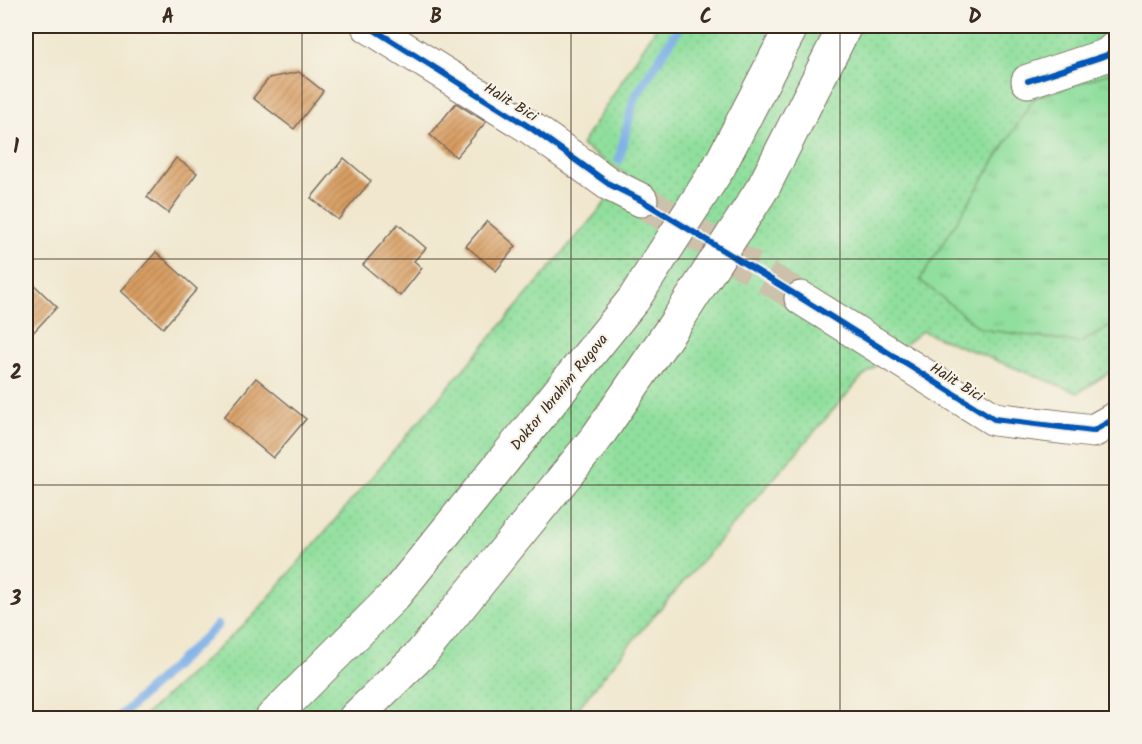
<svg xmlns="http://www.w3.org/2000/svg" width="1142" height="744" font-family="Kalam,sans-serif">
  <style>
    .grass { fill: url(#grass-dots); stroke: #66845e; stroke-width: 1.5 }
    .park { fill: url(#park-tufts); stroke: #66845e; stroke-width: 1.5 }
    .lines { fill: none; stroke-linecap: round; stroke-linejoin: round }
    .stream { stroke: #7aaee7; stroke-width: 9 }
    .building { fill: url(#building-hatch) }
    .minor-tunnel { stroke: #ccc1ab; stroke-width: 33; stroke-dasharray: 33 16; stroke-linecap: butt }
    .minor-casing { stroke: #7a6c5c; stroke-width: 35 }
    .highway-casing { stroke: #7a6c5c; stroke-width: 35 }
    .minor { stroke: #fff; stroke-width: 33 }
    .highway { stroke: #fff; stroke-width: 33 }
    .highway-bridge-casing { stroke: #7a6c5c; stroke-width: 35; stroke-linecap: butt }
    .highway-bridge { stroke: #fff; stroke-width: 33 }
    .cycleway-casing { stroke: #f7f3e8; stroke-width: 10 }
    .cycleway { stroke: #0057b8; stroke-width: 6 }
    .grid { fill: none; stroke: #3b2a1e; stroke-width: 1.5; stroke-opacity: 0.55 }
    .labels { text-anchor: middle; stroke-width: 4.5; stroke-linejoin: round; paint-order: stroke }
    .street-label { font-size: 15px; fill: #3b2a1e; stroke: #f7f3e8 }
    .neatline { fill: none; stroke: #3b2a1e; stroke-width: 2 }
    .grid-label { font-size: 20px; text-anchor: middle; font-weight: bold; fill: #3b2a1e }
  </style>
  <defs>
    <pattern id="grass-dots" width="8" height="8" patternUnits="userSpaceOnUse" patternTransform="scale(1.5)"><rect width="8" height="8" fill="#90df9d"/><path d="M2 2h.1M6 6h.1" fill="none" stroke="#7dc087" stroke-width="1.8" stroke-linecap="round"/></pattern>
    <pattern id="park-tufts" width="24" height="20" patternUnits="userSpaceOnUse" patternTransform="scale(1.5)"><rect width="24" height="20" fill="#90df9d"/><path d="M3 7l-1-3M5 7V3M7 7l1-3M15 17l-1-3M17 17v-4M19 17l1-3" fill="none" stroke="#7dc087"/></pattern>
    <pattern id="building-hatch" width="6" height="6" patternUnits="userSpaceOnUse" patternTransform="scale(1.5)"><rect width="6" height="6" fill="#d89d62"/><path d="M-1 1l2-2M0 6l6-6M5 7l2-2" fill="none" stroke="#b08050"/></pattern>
  </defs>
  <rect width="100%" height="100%" fill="#f7f3e8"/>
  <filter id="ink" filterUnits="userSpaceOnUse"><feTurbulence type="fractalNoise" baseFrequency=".0167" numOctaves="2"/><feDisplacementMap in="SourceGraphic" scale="12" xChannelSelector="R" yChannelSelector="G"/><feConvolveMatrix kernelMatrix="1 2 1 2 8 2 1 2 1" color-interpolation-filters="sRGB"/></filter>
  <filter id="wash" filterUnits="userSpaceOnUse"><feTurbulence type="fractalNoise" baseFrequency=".008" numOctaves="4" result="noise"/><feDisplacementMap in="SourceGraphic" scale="24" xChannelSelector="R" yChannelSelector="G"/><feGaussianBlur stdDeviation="1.35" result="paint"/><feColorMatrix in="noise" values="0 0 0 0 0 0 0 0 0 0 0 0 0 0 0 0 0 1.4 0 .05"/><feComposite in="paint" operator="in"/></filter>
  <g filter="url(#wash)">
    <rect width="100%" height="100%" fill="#f0e7ce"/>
    <path class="grass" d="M657,26h459v342l-38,25 -156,-62 -60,46 -223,256 -69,85h-428l111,-102 348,-408 24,-34 -44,-29z"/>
    <path class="park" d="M1116,71v252l-35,20 -100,-14 -61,-49 114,-182z"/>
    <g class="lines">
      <g class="stream">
        <path d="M619,160l15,-61 46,-73"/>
        <path d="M118,718l100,-93"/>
      </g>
    </g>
    <g id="blocks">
      <g class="building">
        <path d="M299,72l24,19 -29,38 -41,-31 16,-20z"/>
        <path d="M456,103l30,19 -30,35 -26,-22z"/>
        <path d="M176,158l21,15 -29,40 -21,-16z"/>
        <path d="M344,158l27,23 -33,39 -27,-22z"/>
        <path d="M487,221l29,25 -20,25 -30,-25z"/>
        <path d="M398,224l28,24 -12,13 8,7 -22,28 -37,-31z"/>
        <path d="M156,252l41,37 -34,39 -42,-37z"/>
        <path d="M26,277l31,30 -31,33z"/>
        <path d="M256,378l50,41 -33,39 -49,-41z"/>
      </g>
    </g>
  </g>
  <g filter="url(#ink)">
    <use href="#blocks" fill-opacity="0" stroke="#7a6c5c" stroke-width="1.5"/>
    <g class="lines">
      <path class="minor-tunnel" d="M641,200l160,98"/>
      <g class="minor-casing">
        <g id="minor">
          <path d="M368,26l163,102 78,56 32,16"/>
          <path d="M1028,81l79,-26 9,-8"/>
          <path d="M801,298l193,121 99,12 23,-13"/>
        </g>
      </g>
      <g class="highway-casing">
        <g id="highway">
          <path d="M719,167l73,-141"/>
          <path d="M764,186l81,-160"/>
          <path d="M272,718l122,-122 240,-297"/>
          <path d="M355,718l67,-65 175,-216 80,-116"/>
        </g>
      </g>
      <use href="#minor" class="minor"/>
      <use href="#highway" class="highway"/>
      <g class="highway-bridge-casing">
        <g id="highway-bridge">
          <path d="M634,299l85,-132"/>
          <path d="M677,321l87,-135"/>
        </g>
      </g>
      <use href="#highway-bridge" class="highway-bridge"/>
      <g class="cycleway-casing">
        <g id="cycleway">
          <path d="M368,26l163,102 78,56 32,16 160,98 193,121 99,12 23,-13"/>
          <path d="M1028,81l79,-26 9,-8"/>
        </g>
      </g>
      <use href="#cycleway" class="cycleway"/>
    </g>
  </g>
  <path class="grid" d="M302,26v692M571,26v692M840,26v692M26,259h1090M26,485h1090"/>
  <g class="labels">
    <g class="street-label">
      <text transform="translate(511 102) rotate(32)" y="5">Halit Bici</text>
      <text transform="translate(957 382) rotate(32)" y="5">Halit Bici</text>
      <text transform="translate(559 392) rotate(-51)" y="5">Doktor Ibrahim Rugova</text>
    </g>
  </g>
  <rect width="1142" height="744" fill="none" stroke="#f7f3e8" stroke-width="66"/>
  <rect x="33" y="33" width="1076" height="678" class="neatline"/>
  <g class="grid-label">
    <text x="168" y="23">A</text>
    <text x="436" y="23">B</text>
    <text x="706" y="23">C</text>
    <text x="975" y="23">D</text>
    <text x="16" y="153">1</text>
    <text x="16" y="379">2</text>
    <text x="16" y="605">3</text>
  </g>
</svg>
